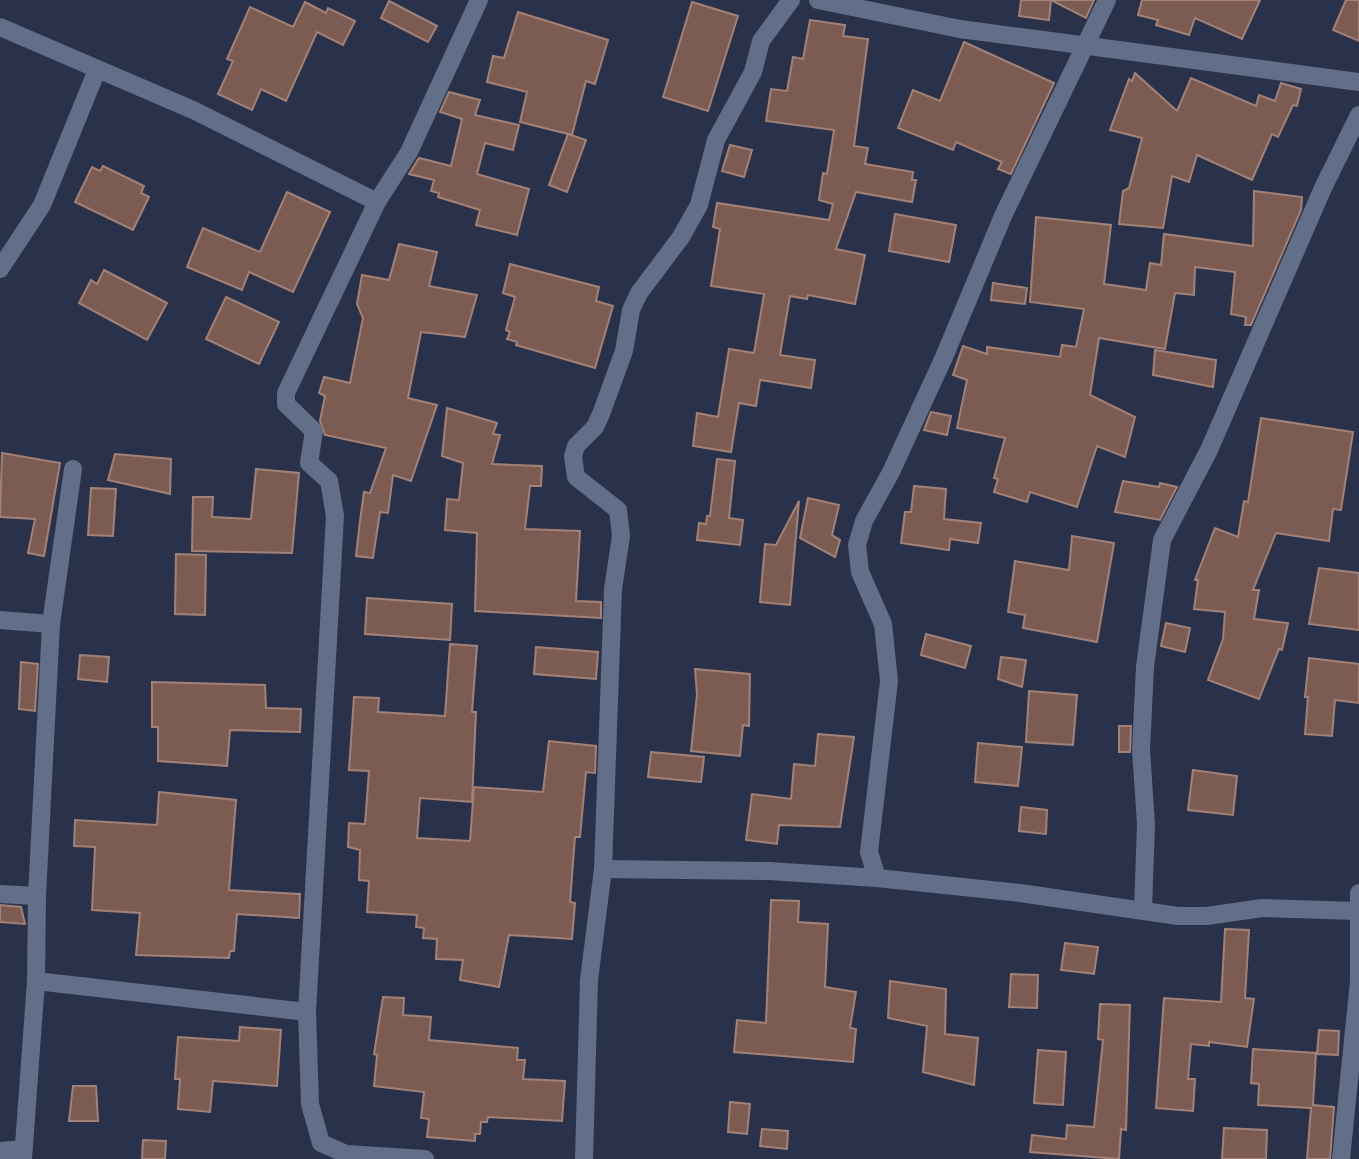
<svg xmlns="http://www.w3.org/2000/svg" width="1359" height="1159" font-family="'Noto Sans',sans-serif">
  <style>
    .building { fill: #7c5c52; stroke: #a38177; stroke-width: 2 }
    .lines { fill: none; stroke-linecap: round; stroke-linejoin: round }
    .minor { stroke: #636e89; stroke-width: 18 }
  </style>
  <rect width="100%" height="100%" fill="#29324a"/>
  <g class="building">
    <path d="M1021,0h30l-2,20 -30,-4z"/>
    <path d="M1051,0h43l-8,18z"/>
    <path d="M1142,0h118l-18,39 -47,-21 -6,17 -33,-10 2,-5 -20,-5z"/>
    <path d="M1346,0h13v41l-26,-11z"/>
    <path d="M389,1l48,25 -9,16 -47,-24z"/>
    <path d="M305,2l21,11 2,-5 27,13 -12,24 -26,-13 -31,69 -25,-12 -9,21 -34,-16 15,-33 -6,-2 23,-52 43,20z"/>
    <path d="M692,2l46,14 -30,95 -45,-14z"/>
    <path d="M518,12l90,28 -13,44 -9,-3 -14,54 -52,-13 7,-30 -40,-10 6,-26 11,2z"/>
    <path d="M810,20l35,5 -2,11 25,3 -14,107 14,2 -3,16 48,8 -1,8h4l-4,22 -56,-10 -20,57 29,6 -10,49 -47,-9 -1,4 -17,-3 -10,59 35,5 -4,28 -51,-8 -4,26 -17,-3 -8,49 -38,-6 4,-33 21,4 11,-68 25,4 10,-59 -53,-8 9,-57 -7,-2 4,-24 112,17 4,-16 -14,-4 4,-27 4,1 7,-44 -68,-9 5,-32 16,2 6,-34 10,2z"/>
    <path d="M964,42l90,41 -43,91 -13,-5 4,-7 -46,-20 -3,8 -55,-22 15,-38 27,11z"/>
    <path d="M1135,73l42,38 14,-33 65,28 3,-11 16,6 6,-18 20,6 -4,17 -4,-1 -15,32 -6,-3 -20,46 -55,-25 -8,27 -17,-6 -9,52 -44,-4 4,-33 6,-3 13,-50 -32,-8 19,-51 3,2z"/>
    <path d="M449,92l31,8 -5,15 44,10 -6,25 -28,-7 -8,31 52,15 -12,46 -41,-10 4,-15 -42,-13 1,-4 -8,-2 3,-11 -25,-6 10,-16 32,8 11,-47 -22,-7z"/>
    <path d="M568,134l18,6 -19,52 -18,-7z"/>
    <path d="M730,145l22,5 -8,27 -22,-6z"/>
    <path d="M103,166l41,20 -3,7 8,4 -16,33 -58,-28 17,-35 8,4z"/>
    <path d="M1254,191l48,6 -1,13 -50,115h-6l1,-8 -15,-3 4,-42 -40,-5 -1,28 -19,-2 -10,56 -66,-11 -9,57 45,22 -10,40 -28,-11 -20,61 -47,-15 -3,10 -33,-10 4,-13 -4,-1 11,-40 -48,-10 10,-48 -14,-5 10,-29 24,8v-7l73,10 2,-12 14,2 8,-38 -54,-7 6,-85 75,8 -7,59 42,6 4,-27 11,2 3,-31 89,12z"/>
    <path d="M287,192l43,20 -37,80 -44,-20 -7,18 -55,-23 16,-39 57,24z"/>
    <path d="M895,214l61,11 -7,37 -60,-11z"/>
    <path d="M399,244l38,8 -8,34 48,9 -12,42 -44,-5 -13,66 29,7 -26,76 -18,-6 -5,38 -8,-1 -7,46 -17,-2 4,-35 4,-29 6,1 16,-45 -61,-13 -5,-14 5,-25 -6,-3 5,-16 26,6 13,-65 -6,-14 5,-29 27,5z"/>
    <path d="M510,264l89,23 -3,14 17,5 -18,62 -79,-23 1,-3 -10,-3 3,-7 -4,-2 9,-33 -12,-4z"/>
    <path d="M104,270l63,33 -20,37 -68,-37 12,-23 6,4z"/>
    <path d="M993,283l34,5 -2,16 -34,-4z"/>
    <path d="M226,297l53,25 -20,42 -53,-25z"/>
    <path d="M1155,350l61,10 -3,27 -60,-12z"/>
    <path d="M447,408l50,15 -4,11 7,1 -8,29 50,2 -1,20h-11l-5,43 55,2 -4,70 25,1v16l-126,-7 2,-78 -32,-3 2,-31 12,1 4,-37 -21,-7z"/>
    <path d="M931,412l20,4 -4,19 -23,-5z"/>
    <path d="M1261,418l92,14 -12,78 -8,-1 -4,32 -53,-8 -23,57h6l-5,29 34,4 -6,27 -3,-1 -20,50 -51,-19 15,-41 2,-27 -31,-3 4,-29h-3l20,-52 23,9 6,-36 4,1z"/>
    <path d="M2,453l58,10 -16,93 -16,-3 7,-34 -35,-2z"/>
    <path d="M115,454l56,5 -1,35 -62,-14z"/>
    <path d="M717,459l18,2 -6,57 14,2 -3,25 -43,-5 2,-17 7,1 1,-8h3z"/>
    <path d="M256,469l43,4 -7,80 -100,-2 1,-54h20l-1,20 39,2z"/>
    <path d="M1123,481l36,6 1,-4 17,4 -17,33 -45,-8z"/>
    <path d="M914,486l32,3 -2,30 37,4 -3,20 -28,-4 -1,11 -48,-7 4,-31h6z"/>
    <path d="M91,488l25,1 -3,47 -25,-1z"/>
    <path d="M808,498l31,7 -7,30 8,5 -5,17 -35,-19z"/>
    <path d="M799,501l-9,104 -30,-3 5,-58 11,1z"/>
    <path d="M1072,536l42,7 -17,99 -74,-14 2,-13 -17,-3 7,-51 54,9z"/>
    <path d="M176,554l30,1 -1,60 -30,-1z"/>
    <path d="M1319,568l40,5v57l-50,-6z"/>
    <path d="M367,598l85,6 -2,36 -85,-6z"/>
    <path d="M1166,623l24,5 -5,24 -24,-6z"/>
    <path d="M926,634l45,12 -6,22 -44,-13z"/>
    <path d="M450,644l27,2 -5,66h4l-4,90 -52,-4 -3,40 53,3 4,-54 69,5 6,-51 47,5 -1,27 -9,-1 -6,65h-5l-5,65 5,1 -3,36 -63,-4 -10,52 -39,-7 3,-20 -27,-1 1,-20 -14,-1 1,-10 -8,-1 1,-12 -50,-3 2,-31 -10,-1 1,-30 -12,-3 1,-24 16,1 4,-53 -20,-1 5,-73 25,1 -1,14 67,4z"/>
    <path d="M536,647l62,5 -2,27 -62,-5z"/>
    <path d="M80,655l29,2 -2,25 -29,-3z"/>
    <path d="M1001,657l25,3 -4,27 -24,-8z"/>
    <path d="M1309,658l50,6v39l-24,-3 -3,36 -27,-2 3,-37h-3z"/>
    <path d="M21,662l17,2 -3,47 -16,-2z"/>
    <path d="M695,669l55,5 -1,52 -6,-1 -3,31 -49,-5 6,-57z"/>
    <path d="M152,682l113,3 1,23 35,1 -1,23 -70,-2 -3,36 -69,-5v-34h-6z"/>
    <path d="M1029,691l48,4 -4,50 -47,-3z"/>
    <path d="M1119,726h12l-1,26h-11z"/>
    <path d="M818,734l36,3 -14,90 -61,-2 -2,19 -31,-4 6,-46 39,5 3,-35 21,2z"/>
    <path d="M978,743l44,4 -4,39 -43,-4z"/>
    <path d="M651,752l53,5 -3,25 -53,-5z"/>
    <path d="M1193,770l44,6 -4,39 -45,-5z"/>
    <path d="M159,792l77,8 -7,90 71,4 -1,24 -62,-4 -3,37h-4l-1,7 -93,-3 4,-42 -48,-3 3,-63 -21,-1 1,-26 82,5z"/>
    <path d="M1021,807l26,3 -1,24 -27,-3z"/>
    <path d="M771,900l28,1 -1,21 30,2 -3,63 31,5 -6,36 6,1 -3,33 -119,-10 3,-32 29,3z"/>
    <path d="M0,905l21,2 4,17 -25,-2z"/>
    <path d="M1225,929l24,1 -4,68 9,1 -7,48 -38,-5v4l-18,-2 -3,35h7l-2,32 -37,-3 8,-110 57,4z"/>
    <path d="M1065,943l33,4 -4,27 -33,-4z"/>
    <path d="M1011,974l27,1 -1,33 -28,-1z"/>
    <path d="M890,981l56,8 -1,45 33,4 -4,47 -51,-13 4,-46 -39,-8z"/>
    <path d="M383,997l21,1 -1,17 28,2 -2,23 89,8 -1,12h8l-2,19 42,2 -3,40 -74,-4 -1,5h-6l-1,12h-5v7l-48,-4 2,-18 -8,-1 3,-26 -50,-6 3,-31 -3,-1z"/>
    <path d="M1100,1004l30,1 -4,125 -5,-1 -2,30 -89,-7 2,-17 34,4 1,-14 27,2 9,-87 -5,-1z"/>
    <path d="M240,1027l41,3 -4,56 -64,-5 -3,31 -32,-3 2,-30h-5l3,-42 61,4z"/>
    <path d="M1319,1030l20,1 -1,24 -21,-1z"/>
    <path d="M1253,1049l63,4 -3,52 21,2 -4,52h-23l4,-51 -53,-3 1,-21 -8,-1z"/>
    <path d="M1038,1050l28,2 -3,53 -29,-2z"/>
    <path d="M73,1086h23l2,35h-29z"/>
    <path d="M730,1102l20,2 -3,30 -19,-2z"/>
    <path d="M1224,1128l43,2 -1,29h-44z"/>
    <path d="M762,1129l26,2 -1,18 -27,-3z"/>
    <path d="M143,1140l23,1 -1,18h-23z"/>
  </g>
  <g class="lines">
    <g class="minor">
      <path d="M818,0l142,29 399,53"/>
      <path d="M0,27l193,83 184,92"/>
      <path d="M0,269l42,-64 55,-135"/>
      <path d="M0,620l51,4"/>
      <path d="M603,869l166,2 108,7 143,15 158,23h29l55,-8 95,3"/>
      <path d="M877,878l-8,-26 20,-171 -6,-57 -23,-52 -3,-27 7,-24 27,-49 53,-115 59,-141 104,-216"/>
      <path d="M0,894l37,2"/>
      <path d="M1143,910l3,-86 -5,-74 4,-83 17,-127 47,-90 114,-262 36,-73"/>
      <path d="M36,981l271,31 3,92 11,39 25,11 79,5"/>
      <path d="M307,1012l28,-496 -6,-35 -20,-18 5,-32 -28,-27v-11l91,-191 32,-50 70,-152"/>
      <path d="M0,1151l23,-2"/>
      <path d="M23,1159l13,-178 1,-85 14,-272 22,-155"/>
      <path d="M584,1159l5,-179 14,-111 10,-280 8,-53 -3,-26 -42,-33 -3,-21 3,-10 19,-19 6,-13 23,-63 7,-41 8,-17 42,-56 18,-32 17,-65 37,-68 8,-31 30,-41"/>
      <path d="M1341,1159l18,-178v-88"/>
    </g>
  </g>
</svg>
